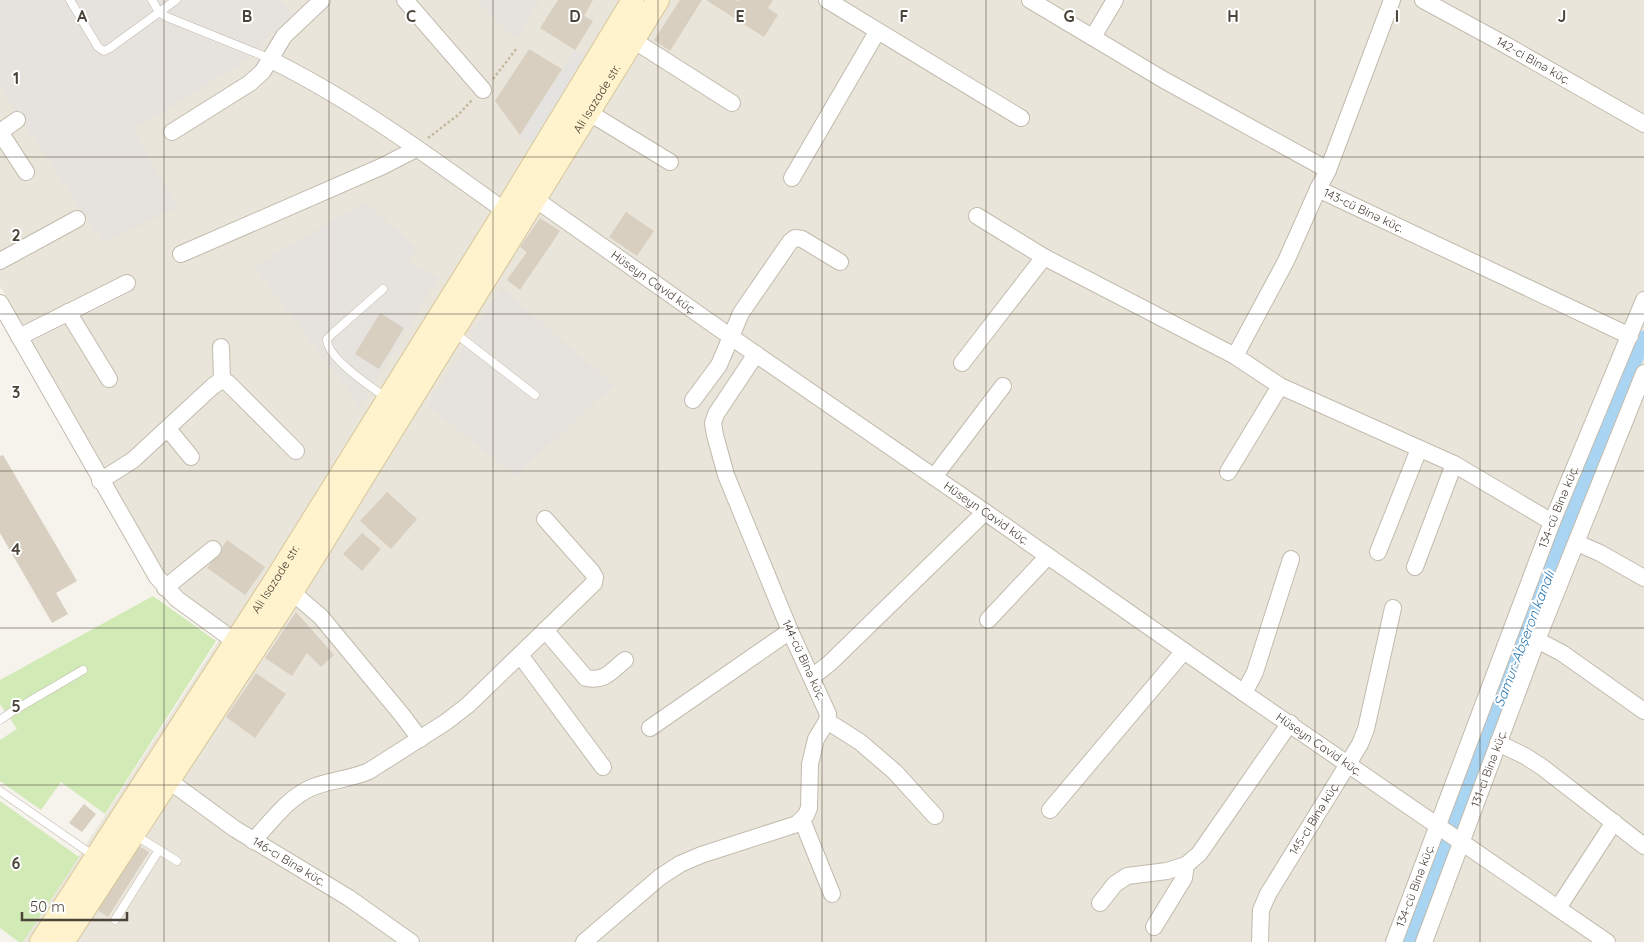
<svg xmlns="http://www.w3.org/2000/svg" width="1644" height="942" font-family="Quicksand,sans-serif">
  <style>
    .residential { fill: #eae5da }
    .industrial { fill: #e6e2dd }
    .green { fill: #d2eab5 }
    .parking { fill: #e5e3e0 }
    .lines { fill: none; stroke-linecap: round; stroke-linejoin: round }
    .canal { stroke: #a9d4f2; stroke-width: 15 }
    .building { fill: #d8cfc1 }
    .lane-casing { stroke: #c2bbae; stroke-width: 9 }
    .street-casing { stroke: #c2bbae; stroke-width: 18 }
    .secondary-casing { stroke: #d6c79b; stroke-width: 24 }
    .path { stroke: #c4b79f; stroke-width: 2.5; stroke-dasharray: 2.5 2.5; stroke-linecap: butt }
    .lane { stroke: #fff; stroke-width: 8 }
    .street { stroke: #fff; stroke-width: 16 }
    .secondary { stroke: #fff3cd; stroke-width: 22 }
    .grid { fill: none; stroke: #4b4439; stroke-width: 1; stroke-opacity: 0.55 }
    .labels { text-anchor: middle; stroke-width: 4; stroke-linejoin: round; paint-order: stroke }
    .street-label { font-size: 12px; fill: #4b4439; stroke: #fff }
    .water-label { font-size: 14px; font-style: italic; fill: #2e7ab2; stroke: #fff }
    .grid-label { font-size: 16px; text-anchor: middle; font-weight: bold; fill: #4b4439; stroke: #fff; stroke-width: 4; stroke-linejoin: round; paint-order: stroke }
  </style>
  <rect width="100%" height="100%" fill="#f6f3ec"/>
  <path class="residential" d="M0,0h1644v942h-1621l204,-314 -50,-38 -14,-19 -163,-285z"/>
  <g class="industrial">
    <path d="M0,0h280l13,14 -48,47 -112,69 45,77 -74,36 -104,-156z"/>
    <path d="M475,0h65l-24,40z"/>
    <path d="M365,202l52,46 -9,14 30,16 -78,129 -106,-141z"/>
    <path d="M501,288l113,97 -99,91 -88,-71z"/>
  </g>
  <g class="green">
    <path d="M153,596l63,45 -111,173 -44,-32 -20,28 -41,-29v-41l17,-11 -17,-25v-24z"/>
    <path d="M0,801l79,56 -56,85h-4l-19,-14z"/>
  </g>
  <path class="parking" d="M575,50l13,8 -55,86 -13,-9z"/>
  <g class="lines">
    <path class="canal" d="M1409,942l146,-387 89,-217"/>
  </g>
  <g class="building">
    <path d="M558,0h35l-9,16 9,5 -18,29 -35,-22z"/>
    <path d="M680,0h22l-32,51 -16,-11z"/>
    <path d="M706,0h29l3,1 1,-1h34l-5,8 10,7 -14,22z"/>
    <path d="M529,49l33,20 -42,66 -25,-34z"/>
    <path d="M626,212l28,19 -17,25 -28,-19z"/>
    <path d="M540,218l20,13 -40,59 -13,-10 20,-28 -7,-5z"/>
    <path d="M380,313l24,15 -25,41 -24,-15z"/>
    <path d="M3,455l74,126 -21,12 12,21 -16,9 -52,-90v-77z"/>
    <path d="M387,492l30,27 -26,30 -31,-28z"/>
    <path d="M362,533l19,16 -19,22 -19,-17z"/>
    <path d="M227,540l38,27 -20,28 -38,-27z"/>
    <path d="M296,612l38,43 -13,12 -14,-14 -15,23 -27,-18z"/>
    <path d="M256,673l30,21 -31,44 -29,-21z"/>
    <path d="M84,804l12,10 -14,18 -13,-9z"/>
    <path d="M137,845l12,7 -41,65 -12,-8z"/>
  </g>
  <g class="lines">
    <g class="lane-casing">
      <g id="lane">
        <path d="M70,0l28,47 6,4 6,-3 66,-48"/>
        <path d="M152,0l7,12 8,5 104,42"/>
        <path d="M383,289l-51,45 -5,5c-1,18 45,49 60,59"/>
        <path d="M455,333l80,62"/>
        <path d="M0,720l13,-9 70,-41"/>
        <path d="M0,791l94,65"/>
        <path d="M135,835l42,26"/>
        <path d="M115,920l44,-70"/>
      </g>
    </g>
    <g class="street-casing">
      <g id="street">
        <path d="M405,0l78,90"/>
        <path d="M827,0l194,118"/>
        <path id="s1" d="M1030,0l134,80 164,90 -10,19 312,147"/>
        <path id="s2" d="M1423,0l81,44 140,80"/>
        <path d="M1093,37l22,-37"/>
        <path d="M633,40l99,63"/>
        <path d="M271,60c83,41 159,97 234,151"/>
        <path d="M588,112l82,50"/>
        <path d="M0,132l26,40"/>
        <path d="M0,132l17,-12"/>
        <path d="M172,132l78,-49 13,-12 21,-35 38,-36"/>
        <path d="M1328,170l64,-170"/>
        <path d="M792,178l85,-146"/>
        <path id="s3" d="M535,199l196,138 254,175 259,181 363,249"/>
        <path d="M977,216l67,41 191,99 45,30 174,78 98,58"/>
        <path d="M181,254l202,-88 33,-17"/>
        <path d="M0,261l77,-42"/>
        <path d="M0,303l157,274 20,22 59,43"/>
        <path d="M68,312l41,67"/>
        <path d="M19,337l108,-54"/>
        <path d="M221,347l1,33"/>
        <path d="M1235,356l51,-95 32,-72"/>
        <path d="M962,363l82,-106"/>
        <path d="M693,400l26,-35 22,-52 49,-71 5,-4 7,1 38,23"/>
        <path d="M168,429l23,28"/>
        <path d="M1228,472l52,-86"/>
        <path d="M934,477l69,-91"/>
        <path d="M100,481l33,-21 80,-74 9,-6 6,3 68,68"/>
        <path d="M1577,543l23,10 44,25"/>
        <path d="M1378,552l41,-103"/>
        <path d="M1415,567l39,-103"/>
        <path d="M165,588l48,-39"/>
        <path d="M292,592l29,25 81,98 18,24"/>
        <path d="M988,620l60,-64"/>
        <path d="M545,630l41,48c19,4 25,-7 39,-18"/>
        <path d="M1537,640l25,13 82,58"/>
        <path d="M520,655l83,112"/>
        <path d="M812,677l18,-14 155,-151"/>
        <path d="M1244,693l11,-21 36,-113"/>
        <path d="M827,721l33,21 35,30 40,44"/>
        <path d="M650,728l140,-97"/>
        <path d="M1498,743l27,13 17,11 102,79"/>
        <path id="s4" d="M168,780l67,49 114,69 62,44"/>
        <path d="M1050,810l134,-159"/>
        <path d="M802,820l30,74"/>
        <path d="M253,841c18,-19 35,-44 60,-54 18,-7 38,-8 56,-16l77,-49 22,-17 126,-122 1,-6 -3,-5 -47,-53"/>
        <path d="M1100,903l15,-19 12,-8 40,-5 19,-6 13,-11 91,-131"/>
        <path d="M1558,908l56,-86"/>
        <path d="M1154,927l30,-49 2,-13"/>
        <path d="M584,942l76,-65 20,-13 21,-9 96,-31 9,-9 3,-7 1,-44 6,-25 11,-18 1,-7 -38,-83 -64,-156 -11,-40 -2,-12 3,-9 40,-60"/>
        <path id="s5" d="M1260,942l1,-32 7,-16 80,-130 12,-20 6,-15 27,-121"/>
        <path id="s6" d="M1394,942l158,-420 92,-222"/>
        <path id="s7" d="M1424,942l113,-302 107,-267"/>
      </g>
    </g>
    <g class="secondary-casing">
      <g id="secondary">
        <path id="s8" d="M41,942l235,-363 229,-368 128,-211"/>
        <path id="s9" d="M63,942l229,-350 366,-592"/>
      </g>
    </g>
    <g class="path">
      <path d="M493,79l24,-31"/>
      <path d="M428,138l30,-23 15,-16"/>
    </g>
    <use href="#lane" class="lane"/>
    <use href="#street" class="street"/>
    <use href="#secondary" class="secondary"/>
  </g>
  <path class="grid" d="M164,0v942M329,0v942M493,0v942M658,0v942M822,0v942M986,0v942M1151,0v942M1315,0v942M1480,0v942M0,157h1644M0,314h1644M0,471h1644M0,628h1644M0,785h1644"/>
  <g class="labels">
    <g class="street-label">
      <text dy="4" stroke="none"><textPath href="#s2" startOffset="126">142-ci Binə küç.</textPath></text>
      <text dy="4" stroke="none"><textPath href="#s9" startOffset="998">Ali Isazade str.</textPath></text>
      <text dy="4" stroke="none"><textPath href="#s1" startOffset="415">143-cü Binə küç.</textPath></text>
      <text dy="4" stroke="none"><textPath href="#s3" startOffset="145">Hüseyn Cavid küç.</textPath></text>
      <text dy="4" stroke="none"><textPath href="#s6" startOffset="465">134-cü Binə küç.</textPath></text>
      <text dy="4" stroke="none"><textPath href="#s3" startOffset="550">Hüseyn Cavid küç.</textPath></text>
      <text dy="4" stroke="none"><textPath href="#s8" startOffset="432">Ali Isazade str.</textPath></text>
      <text transform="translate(804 660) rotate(65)" y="4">144-cü Binə küç.</text>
      <text dy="4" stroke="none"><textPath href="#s3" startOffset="955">Hüseyn Cavid küç.</textPath></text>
      <text dy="4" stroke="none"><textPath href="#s7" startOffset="185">131-ci Binə küç.</textPath></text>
      <text dy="4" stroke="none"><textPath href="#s5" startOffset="138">145-ci Binə küç.</textPath></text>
      <text dy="4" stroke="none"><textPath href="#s4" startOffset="146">146-cı Binə küç.</textPath></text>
      <text dy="4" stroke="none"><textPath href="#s6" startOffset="60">134-cü Binə küç.</textPath></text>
    </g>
    <g class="water-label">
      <text transform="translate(1524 639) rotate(-69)" y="5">Samur-Abşeron kanalı</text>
    </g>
  </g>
  <g class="grid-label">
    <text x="82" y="22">A</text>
    <text x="247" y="22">B</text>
    <text x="411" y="22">C</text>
    <text x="575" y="22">D</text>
    <text x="740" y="22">E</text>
    <text x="904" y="22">F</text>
    <text x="1069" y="22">G</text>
    <text x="1233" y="22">H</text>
    <text x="1397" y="22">I</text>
    <text x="1562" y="22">J</text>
    <text x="16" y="84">1</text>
    <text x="16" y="241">2</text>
    <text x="16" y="398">3</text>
    <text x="16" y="555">4</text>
    <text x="16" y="712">5</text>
    <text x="16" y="869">6</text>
  </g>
  <path d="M22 912v8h105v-8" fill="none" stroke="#4b4439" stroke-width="2.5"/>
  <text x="30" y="912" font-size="15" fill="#4b4439" stroke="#ffffff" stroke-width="4" paint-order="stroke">50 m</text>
</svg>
